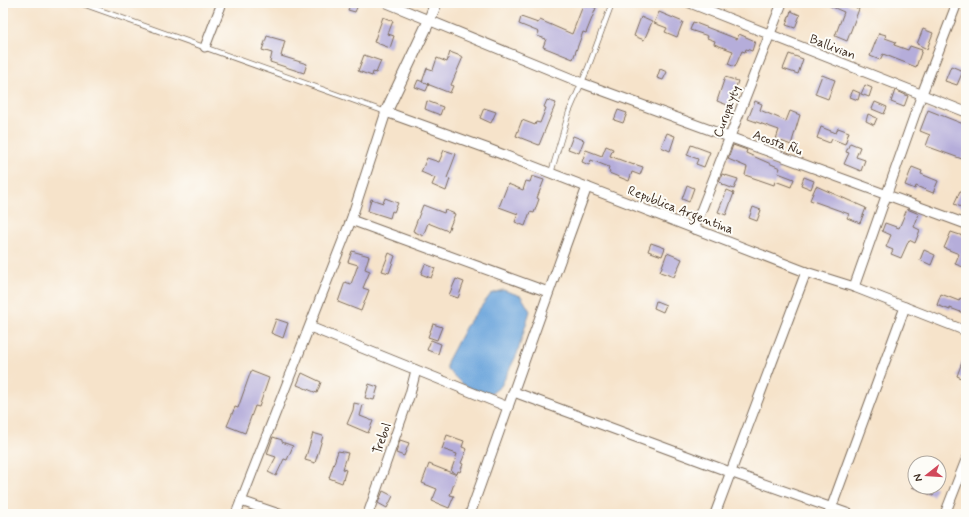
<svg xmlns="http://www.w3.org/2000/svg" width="969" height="517" font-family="Mynerve,sans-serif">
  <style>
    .water { fill: #6da6dc; stroke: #54687d }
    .building { fill: #b5adda }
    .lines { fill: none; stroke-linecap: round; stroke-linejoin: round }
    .service-casing { stroke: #7c6b5a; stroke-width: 6 }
    .minor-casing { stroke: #7c6b5a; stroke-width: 11 }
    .tertiary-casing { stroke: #7c6b5a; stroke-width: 13 }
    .service { stroke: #fff; stroke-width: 4.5 }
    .minor { stroke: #fff; stroke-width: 9 }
    .tertiary { stroke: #fff; stroke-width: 11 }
    .labels { text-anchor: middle; stroke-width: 4; stroke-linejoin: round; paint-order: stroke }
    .street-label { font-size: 13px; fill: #3b2a1e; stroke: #fdfcf7 }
  </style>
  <rect width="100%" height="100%" fill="#fdfcf7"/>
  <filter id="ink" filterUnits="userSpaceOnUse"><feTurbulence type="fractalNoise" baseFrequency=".025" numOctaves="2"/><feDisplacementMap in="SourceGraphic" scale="8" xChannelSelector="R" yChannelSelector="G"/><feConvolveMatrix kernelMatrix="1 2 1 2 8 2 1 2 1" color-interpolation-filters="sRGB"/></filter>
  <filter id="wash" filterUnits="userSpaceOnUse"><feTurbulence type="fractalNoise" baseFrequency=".012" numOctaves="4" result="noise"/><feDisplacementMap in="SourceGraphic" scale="16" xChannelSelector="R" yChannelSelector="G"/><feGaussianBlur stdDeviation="0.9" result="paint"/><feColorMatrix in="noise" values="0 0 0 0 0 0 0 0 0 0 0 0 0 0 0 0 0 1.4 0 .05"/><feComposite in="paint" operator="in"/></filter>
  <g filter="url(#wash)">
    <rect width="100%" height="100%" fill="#f6e3ca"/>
    <path class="water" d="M503,290l18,6 9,15 -13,43 -16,32 -14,11 -26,-14 -14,-14v-7l19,-36 25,-32z"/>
    <g id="blocks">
      <g class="building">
        <path d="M351,3h8l-4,9 -7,-2z"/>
        <path d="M584,3l12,5 -10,25 -3,-1 -10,27 -30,-12 3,-8 -9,-3 2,-4 -20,-8 2,-7 17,6 2,-3 32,14z"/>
        <path d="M823,3h21l15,6 -12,32 -12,-5 9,-24z"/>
        <path d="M791,11l9,4 -5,13 -9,-3z"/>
        <path d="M659,12l24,10 -6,15 -12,-5 2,-4 -13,-5z"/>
        <path d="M383,17l10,4 -5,13 6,2 -4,12 -16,-6z"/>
        <path d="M641,17l11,5 -8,18 -10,-4z"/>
        <path d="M693,22l44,17 2,-5 16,7 -3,10 -6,-2 -1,3 -3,-1 -7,16 -7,-3 5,-13 -19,-7 1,-3 -8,-3 1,-2 -18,-6z"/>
        <path d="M923,29l10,4 -6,16 -10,-5z"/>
        <path d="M879,33l7,2 -1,3 11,4 -2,3 14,5 2,-4 12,4 -6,17 -33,-13 -3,6 -10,-4z"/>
        <path d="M267,36l18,5 -4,15 26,8 -3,9 -34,-11 2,-9 -10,-3z"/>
        <path d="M450,52l13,5 -12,28 2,1 -3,7 -28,-11 5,-14 6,2 4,-12 10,4z"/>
        <path d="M789,54l14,5 -5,15 -15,-5z"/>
        <path d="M364,55l17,6 -5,12 -3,-1 -1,4 -14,-5z"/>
        <path d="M951,66l12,5 -6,14 -12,-4z"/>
        <path d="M660,69l7,3 -4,8 -6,-2z"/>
        <path d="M822,75l13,5 -7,19 -13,-5z"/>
        <path d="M725,77l13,4 -8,25 -13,-5z"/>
        <path d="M418,80l11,4 -3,7 -11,-4z"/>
        <path d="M865,85l7,3 -3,9 -8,-3z"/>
        <path d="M853,90l7,3 -2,7 -8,-3z"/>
        <path d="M895,90l13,6 -4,11 -13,-5z"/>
        <path d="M547,100l9,3 -17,42 -23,-9 6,-16 13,5 1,-3 4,1 6,-15 -2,-1z"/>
        <path d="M427,101l16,6 -3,8 -15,-6z"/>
        <path d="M755,101l7,3 -2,6 26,11 4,-10 10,4 -9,30 -15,-6 3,-9 -31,-11z"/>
        <path d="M875,102l12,5 -3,7 -12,-5z"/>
        <path d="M484,108l12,4 -5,11 -11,-5z"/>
        <path d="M618,110l9,3 -4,10 -9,-3z"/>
        <path d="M928,110l38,15v23l-4,11 -36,-13 4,-11 -10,-4z"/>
        <path d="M868,114l9,4 -3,7 -8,-4z"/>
        <path d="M821,127l15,6 2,-5 11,4 -4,12 -13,-5 -2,4 -13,-5z"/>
        <path d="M667,133l8,3 -5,15 -9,-4z"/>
        <path d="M573,136l11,4 -5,13 -11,-4z"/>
        <path d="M850,143l10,4 -4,10 9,3 -4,11 -17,-7 5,-11 -3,-1z"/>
        <path d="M691,145l19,7 -6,15 -8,-3 2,-5 -11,-4z"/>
        <path d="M733,145l14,5 -1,3 34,15 -2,5 16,6 -3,8 -16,-6 -1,4 -29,-10 2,-8 -19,-8z"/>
        <path d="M606,146l7,3 -3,7 24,9v-1l9,3 -3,8 -8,-3 -3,9 -20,-8 1,-2 -2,-1 1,-3 -18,-7 -2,5 -7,-3 4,-12 16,6z"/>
        <path d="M444,150l12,4 -9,24 3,1 -4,12 -14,-6 3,-7 -14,-6 6,-14 12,4z"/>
        <path d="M912,167l10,4 -1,3 17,7 -5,12 -17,-7 -1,3 -10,-4z"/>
        <path d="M722,174l16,5 -4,10 -13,-5 1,-1 -3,-1z"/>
        <path d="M532,176l12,4 -7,18 2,1 -5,14 -4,-1 -5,14 -10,-4 3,-8 -19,-7 9,-23 15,6 3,-9 4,1z"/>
        <path d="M804,177l10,4 -3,8 -10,-4z"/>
        <path d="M687,185l7,3 -5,14 -7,-3z"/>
        <path d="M816,186l50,22 -6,15 -13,-5 2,-4 -39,-14z"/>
        <path d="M727,190l7,3 -8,22 -8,-3z"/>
        <path d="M960,191l6,2v16l-12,-5z"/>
        <path d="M385,198l13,5 -4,9 -2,-1 -2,7 -22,-7 3,-12 12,4z"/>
        <path d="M423,205l21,8 1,-3 10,4 -7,17 -20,-8 -5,13 -10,-5z"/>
        <path d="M753,207l8,3 -4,11 -8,-3z"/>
        <path d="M907,209l12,5 -5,13 6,3 -5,13 -6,-3 -8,18 -10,-4 2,-4 -7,-3 5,-12 -9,-4 3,-8 14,5z"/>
        <path d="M951,232l15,5v31l-11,-4 4,-10 -15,-6z"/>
        <path d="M651,243l14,5 -3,8 -14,-5z"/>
        <path d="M924,250l11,5 -4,10 -11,-5z"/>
        <path d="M352,251l17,5 -4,13 5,2 -7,17 6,2 -8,21 -23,-9 7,-20 6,2 7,-19 -10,-3z"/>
        <path d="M389,253l6,3 -6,17 -7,-2z"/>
        <path d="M667,253l15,6 -8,18 -14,-5z"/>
        <path d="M425,264l10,4 -4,10 -10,-4z"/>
        <path d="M456,279l8,3 -6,16 -9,-3z"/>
        <path d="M941,294l18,7 1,-3 6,3v13l-16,-6v2l-13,-5z"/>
        <path d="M656,301l10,4 -3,7 -9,-4z"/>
        <path d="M276,319l12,4 -5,15 -12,-5z"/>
        <path d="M433,324l9,3 -5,13 -9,-3z"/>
        <path d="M431,340l10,4 -3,10 -11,-4z"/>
        <path d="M965,354h1v26l-9,-4z"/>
        <path d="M251,371l18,7 -10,29 -4,-1 -10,27 -18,-7 8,-19 3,1z"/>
        <path d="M302,373l19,9 -4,11 -20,-8z"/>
        <path d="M369,384l9,3 -4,13 -9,-2z"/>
        <path d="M354,403l9,2 -3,11 13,5 -5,12 -21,-9 6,-14z"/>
        <path d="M313,433l10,3 -8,27 -10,-3z"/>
        <path d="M447,435l17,6 -2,6 5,2 -6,14 2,1 -3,8 -2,-1 -1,3 -6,-3 6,-17 -15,-5z"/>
        <path d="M273,437l9,3v2l11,4 -6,14 -3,-1 -8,17 -8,-4 8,-15 -9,-3z"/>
        <path d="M400,440l9,3 -5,13 -8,-3z"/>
        <path d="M338,451l10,2 -5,16 3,1 -4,13 -13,-5z"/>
        <path d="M429,464l28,11 -7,20 4,1 -5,12 -17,-7 5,-12 -15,-6z"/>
        <path d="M912,487h24l-3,9z"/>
        <path d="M383,491l10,5 -6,12 -9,-5z"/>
      </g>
    </g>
  </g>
  <g filter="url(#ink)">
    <use href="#blocks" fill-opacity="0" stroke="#7c6b5a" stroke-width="1"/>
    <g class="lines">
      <g class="service-casing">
        <g id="service">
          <path d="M80,3l306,109"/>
          <path d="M551,173l18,-61 19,-44 24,-65"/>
        </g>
      </g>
      <g class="minor-casing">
        <g id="minor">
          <path d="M387,3l195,80 384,141"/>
          <path d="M690,3l276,109"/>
          <path d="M205,47l17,-44"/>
          <path d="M351,220l197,72"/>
          <path d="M694,229l88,-226"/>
          <path d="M854,287l68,-193 35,-91"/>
          <path d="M310,327l198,80"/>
          <path d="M514,392l216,80 119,42"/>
          <path d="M241,501l38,13"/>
          <path d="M236,514l115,-294 35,-108 100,36 320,124 48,15 112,44"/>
          <path d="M368,514l42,-120 6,-24"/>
          <path d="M470,514c39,-109 77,-219 117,-327"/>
          <path d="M715,514l91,-242"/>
          <path d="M829,514l76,-207"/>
          <path d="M945,514l21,-54"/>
        </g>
      </g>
      <g class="tertiary-casing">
        <path id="tertiary" d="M386,112l43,-91 7,-18"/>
      </g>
      <use href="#service" class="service"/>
      <use href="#minor" class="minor"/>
      <use href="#tertiary" class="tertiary"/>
    </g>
  </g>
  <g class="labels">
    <g class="street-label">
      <text transform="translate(833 46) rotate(21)" y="5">Ballivian</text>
      <text transform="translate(726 111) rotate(-69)" y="5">Curupayty</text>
      <text transform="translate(778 142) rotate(20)" y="5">Acosta Ñu</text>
      <text transform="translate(681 209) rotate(21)" y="5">Republica Argentina</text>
      <text transform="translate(381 438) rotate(-71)" y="5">Trebol</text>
    </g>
  </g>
  <rect width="969" height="517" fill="none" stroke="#fdfcf7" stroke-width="16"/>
  <g transform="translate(927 475) rotate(253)"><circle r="19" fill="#fdfcf7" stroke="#afa8a0"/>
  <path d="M0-3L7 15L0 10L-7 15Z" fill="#d1495b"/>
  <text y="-6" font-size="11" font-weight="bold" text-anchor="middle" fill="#3b2a1e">N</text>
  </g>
</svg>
